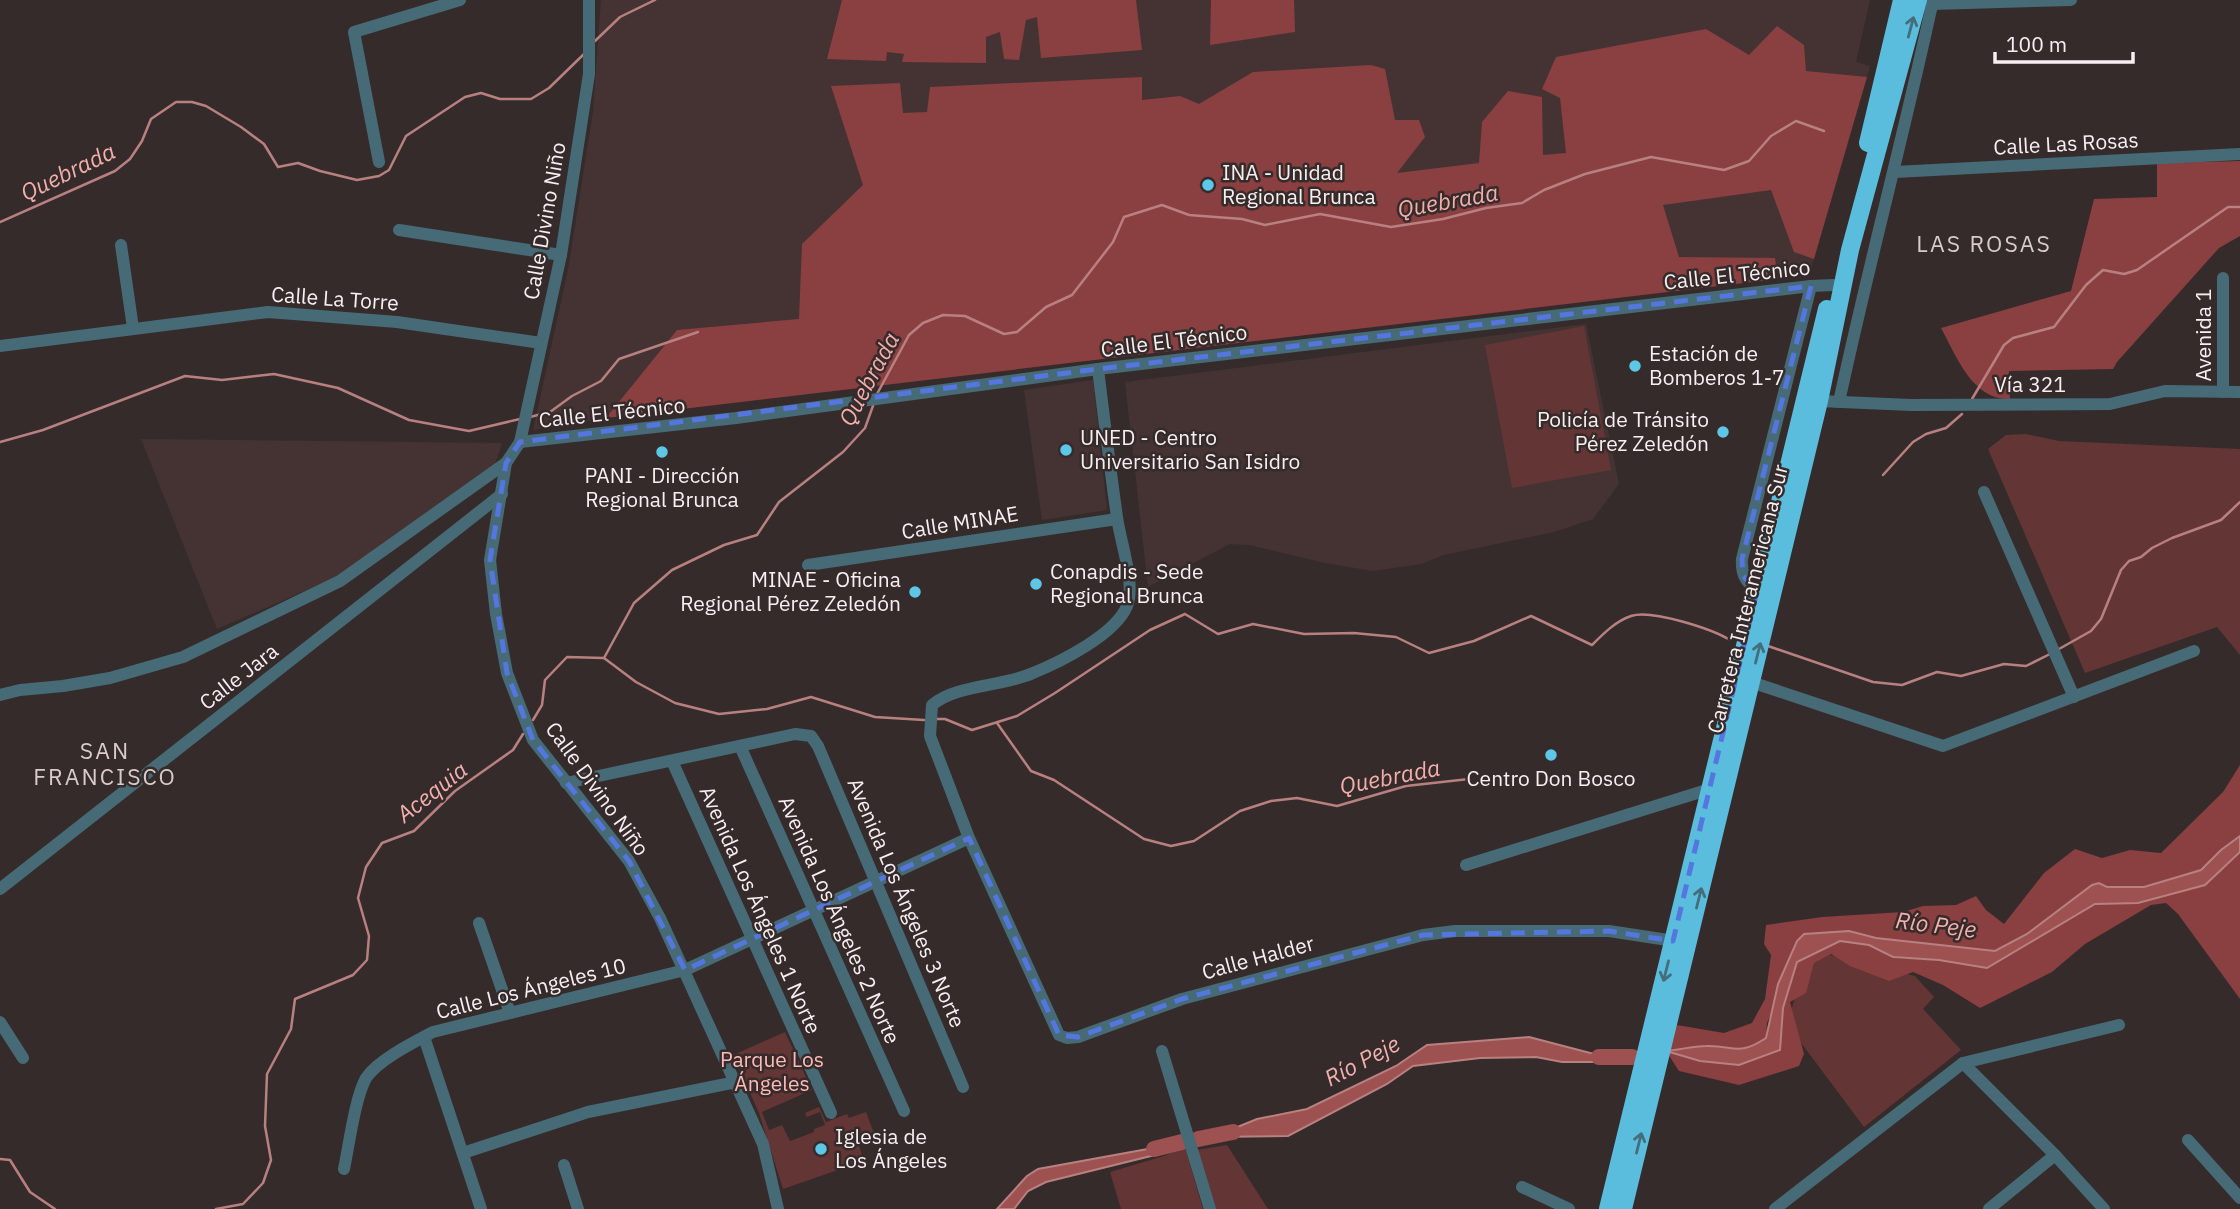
<svg xmlns="http://www.w3.org/2000/svg" width="2240" height="1209" font-family="'IBM Plex Sans',sans-serif">
  <style>
    .built { fill: #453333 }
    .green { fill: #633535 }
    .forest { fill: #8a3f41 }
    .water { fill: #9e5151; stroke: #b98080; stroke-width: 2 }
    .lines { fill: none; stroke-linecap: round; stroke-linejoin: round }
    .stream { stroke: #b98080; stroke-width: 2.5 }
    .river { stroke: #9e5151; stroke-width: 16 }
    .minor { stroke: #466b77; stroke-width: 12 }
    .highway { stroke: #5abddd; stroke-width: 18 }
    .oneway { stroke: #466d7b }
    .marked { fill: none; stroke: #5476de; stroke-width: 5; stroke-dasharray: 14 9; stroke-linejoin: round }
    .poi-dot { fill: #5dc7e8; stroke: #362b2b; stroke-width: 2.5 }
    .labels { text-anchor: middle; stroke-width: 5; stroke-linejoin: round; paint-order: stroke }
    .street-label { font-size: 21px; fill: #f7efef; stroke: #362b2b }
    .poi-label { font-size: 21px; fill: #f7efef; stroke: #362b2b; text-anchor: start }
    .park-label { font-size: 21px; fill: #febab8; stroke: #362b2b }
    .water-label { font-size: 23px; font-style: italic; fill: #f2afad; stroke: #362b2b }
    .neighbourhood-label { font-size: 23px; letter-spacing: 2px; fill: #d9cbca; stroke: #362b2b }
  </style>
  <rect width="100%" height="100%" fill="#362b2b"/>
  <g class="built">
    <path d="M601,0h1269l-14,62 14,4 -61,209 -1203,143 -73,12 35,-160 25,-158z"/>
    <path d="M1586,324l33,160 -26,35 -39,13 -110,23 -23,9 -48,7 -48,-8 -76,-18 -19,-1 -82,43 -23,-205z"/>
    <path d="M1093,380l14,130 -65,10 -18,-130z"/>
    <path d="M141,439l361,4 -7,21 -158,113 -120,52z"/>
  </g>
  <g class="green">
    <path d="M1584,326l27,144 -99,18 -27,-143z"/>
    <path d="M2026,434l33,7 181,8v206l-23,-28 -132,46 -97,-224 18,-14z"/>
    <path d="M1810,950l105,26 19,21 -11,12 38,41 -97,77 -77,-103z"/>
    <path d="M785,1032l27,58 -50,22 7,18 13,-5 8,16 24,-9v-3l11,-4 -5,-13 -13,5 -2,-4 14,-6 7,15 21,-8 2,4 17,-6 9,24 -4,2 -2,-5 -13,4 8,24 -81,28 -24,-76 -26,-58z"/>
    <path d="M1227,1145l41,64h-52l-19,-59z"/>
    <path d="M1185,1147l18,62h-82l-11,-37 54,-16z"/>
  </g>
  <g class="forest">
    <path d="M842,0h294l6,50 -101,8 -4,-41 -11,3 -7,40 -15,-1 -4,-27 -14,5v26l-84,-1 2,-8 -17,-2 -1,9 -59,-2z"/>
    <path d="M1211,0h83l1,32 -85,13z"/>
    <path d="M1777,26l27,19 2,26 61,6 -53,182 -20,-7 -23,-62 -108,15 16,52 96,1 3,21 -1172,139 71,-88 122,-11 3,-75 61,-59 -32,-99 69,-3 3,30 24,-1 3,-25 212,-10v23l38,-4 19,8 54,-32 118,-7 14,4 10,51h24l6,17 -28,36 82,-10 3,-41 26,-31 34,6 1,58 23,-2 -6,-55 -18,-9 14,-32 150,-28 43,26z"/>
    <path d="M2240,161v75l-21,12 -102,114 -4,7 -104,2 1,28c-38,1 -53,-42 -69,-71l130,-37 23,-92 63,-2v-34z"/>
    <path d="M2240,765v71l-19,14 -20,20 -57,17h-37l-8,-4 -7,2 -65,49 -32,17 -119,-13 -27,-7 -45,3 -37,89 -1,15c-28,19 -30,8 -58,8 -13,0 -27,3 -40,5l112,-1 3,-42 14,-46 43,-21 29,4 24,13 46,2 48,8 108,-64 43,-1 94,-44 8,-7v147l-62,-85 -12,-11 -15,2 -66,39 -33,28 -72,36 -37,-23 -30,-13 -24,9 -39,-15 -19,-12 -17,9 -8,30 -16,9 14,52 -5,12 -60,19 -60,-14 -13,-20 3,-15 8,-11 47,8 28,-10 13,-24 6,-44 -7,-11 2,-19 56,-8 81,-5 20,-6 33,-1 20,-9 10,14 18,14 40,-51 31,-24 27,9 28,-8 31,3 62,-61z"/>
  </g>
  <g class="water">
    <path d="M2240,836v16l-35,33 -67,18 -43,1 -108,64 -48,-8 -46,-3 -24,-12 -29,-4 -43,21 -14,46 -3,42 -41,15 -39,-4 -34,-10c13,-1 27,-5 40,-5 29,-1 31,11 60,-8l12,-54 19,-43 7,-7 45,-3 27,7 119,13 32,-17 65,-49 7,-2 8,4h37l57,-17 20,-20z"/>
    <path d="M1529,1037l65,17 17,-3 9,7 -11,4h-47l-26,-5 -56,1 -67,8 -26,18 -99,52 -75,1 44,-18 50,-10 89,-43 31,-21z"/>
    <path d="M1175,1144l-16,10 -113,28 -18,9 -14,18h-17l30,-33 11,-7z"/>
  </g>
  <g class="lines">
    <g class="stream">
      <path d="M595,41l25,-24 35,-17"/>
      <path d="M0,222l115,-51 15,-12 12,-18 9,-22 25,-17h16l14,4 35,21 23,17 14,23 20,-4 22,8 37,9 22,-4 10,-6 17,-34 59,-39 16,-4 19,6h31l18,-11 35,-34"/>
      <path d="M877,394l32,-59 14,-12 20,-8 22,1 39,18 13,-2 29,-25 26,-12 41,-53 11,-25 38,-12 27,10 53,4 23,6 55,-11 71,13 52,-8 43,-11 36,-5 22,-13 41,-16 66,-17 73,13 25,-9 22,-25 25,-15 28,10"/>
      <path d="M1972,399l32,-54 9,-7 41,-11 32,-42 17,-15 21,4 13,-4 91,-63h12"/>
      <path d="M530,417l20,-5 22,-16 29,-15 18,-22 79,-27"/>
      <path d="M0,442l43,-12 142,-54 37,4 52,-6 64,14 71,32 60,11 51,-12"/>
      <path d="M1883,475l30,-33 13,-8 20,-6 16,-14"/>
      <path d="M1768,646l105,36 29,3 35,-13 24,4 43,-12 22,2 24,-12"/>
      <path d="M2059,649l32,-18 10,-12 20,-49 8,-9 12,-4 11,-9 20,-10 49,-18 19,-18"/>
      <path d="M604,658l30,-55 38,-33 52,-25 33,-10 22,-33 64,-50 22,-24 9,-25"/>
      <path d="M937,719h8l27,11 45,-14 38,-23 95,-63 35,-16 33,20 35,-10 51,10 50,-1 42,4 33,16 45,-12 57,-25 61,29c12,-12 24,-24 39,-29 20,-7 81,13 99,24"/>
      <path d="M533,720l9,-15 3,-25 22,-23 37,1 32,24 39,21 44,11 48,-5 44,-12 64,20 49,3"/>
      <path d="M997,723l34,48 23,9 90,59 27,7 23,-5 46,-30 31,-10 26,-3 40,8 69,-20 63,-7"/>
      <path d="M0,1159l10,1 20,32 25,17"/>
      <path d="M216,1209l27,-5 20,-21 8,-23 -6,-34 2,-52 24,-45 4,-30 58,-24 14,-15 2,-24 -11,-38 8,-31 16,-24 32,-12 41,-40 58,-41 10,-16"/>
    </g>
    <g class="river">
      <path d="M1599,1057h33"/>
      <path d="M1198,1139l35,-7"/>
      <path d="M1154,1149l28,-7"/>
    </g>
    <g class="minor">
      <path d="M589,0v74l-28,181 -41,187 -14,21 -16,97 6,54 11,59 26,67 96,121 31,57 103,226 15,65"/>
      <path d="M1932,4l139,-4"/>
      <path d="M379,162l-25,-130 106,-32"/>
      <path d="M1895,172l345,-18"/>
      <path d="M399,230l162,25"/>
      <path d="M121,245l12,83"/>
      <path d="M2223,278v114"/>
      <path d="M0,346l268,-34 129,10 144,21"/>
      <path d="M1098,369c6,49 12,99 19,148 3,24 19,67 10,89 -12,29 -67,56 -94,67 -31,14 -76,11 -101,32l-2,31 39,102 90,197 8,3 11,-1 104,-38 241,-64 32,-4h154l72,11"/>
      <path d="M1819,401l92,4 199,-1 55,-13 75,1"/>
      <path d="M1839,402c29,-135 65,-267 94,-402"/>
      <path d="M520,442l216,-24 362,-49 713,-83 22,-1"/>
      <path d="M1984,492l90,205"/>
      <path d="M808,565l309,-46"/>
      <path d="M1757,591c-12,-10 -16,-17 -15,-32l69,-273"/>
      <path d="M1751,682l192,64 251,-95"/>
      <path d="M0,695l20,-5 43,-4 47,-8 73,-21 157,-76 166,-118"/>
      <path d="M740,746l164,365"/>
      <path d="M672,761l159,352"/>
      <path d="M566,783l229,-49 16,2 7,10 145,341"/>
      <path d="M1466,865l244,-76"/>
      <path d="M0,889l502,-395"/>
      <path d="M479,923l31,90"/>
      <path d="M0,1022l23,36"/>
      <path d="M424,1037l57,172"/>
      <path d="M1162,1051l48,158"/>
      <path d="M1963,1063l92,92 49,54"/>
      <path d="M2188,1140l52,58"/>
      <path d="M463,1153l125,-41 148,-30"/>
      <path d="M564,1165l14,44"/>
      <path d="M344,1169c5,-24 11,-71 22,-91 12,-18 48,-36 67,-46l252,-62 284,-132"/>
      <path d="M1522,1187l47,22"/>
      <path d="M1775,1209l188,-146 156,-38"/>
      <path d="M1989,1209l66,-54"/>
    </g>
    <g class="highway">
      <path d="M1868,143l34,-143"/>
      <path d="M1608,1209l219,-900"/>
      <path d="M1623,1209l196,-808 31,-151 68,-250"/>
    </g>
  </g>
  <defs><path id="oneway-shaft" d="M-6 0H5M1.5-3L5.5 0L1.5 3" fill="none" stroke-width="1.6" stroke-linecap="round" stroke-linejoin="round" transform="scale(1.75)"/></defs>
  <g class="oneway">
    <use href="#oneway-shaft" transform="translate(1911 27) rotate(-75)"/>
    <use href="#oneway-shaft" transform="translate(1758 653) rotate(-76)"/>
    <use href="#oneway-shaft" transform="translate(1699 898) rotate(-76)"/>
    <use href="#oneway-shaft" transform="translate(1666 971) rotate(104)"/>
    <use href="#oneway-shaft" transform="translate(1639 1143) rotate(-76)"/>
  </g>
  <path class="marked" d="M1811,286l-69,273 1,17 14,15 -84,350 -64,-10 -186,4 -241,64 -104,38 -19,-2 -90,-197 -284,132 -56,-109 -96,-121 -26,-67 -17,-113 16,-97 14,-21 578,-73z"/>
  <g class="poi-dot">
    <circle cx="1208" cy="185" r="7"/>
    <circle cx="1635" cy="366" r="7"/>
    <circle cx="1723" cy="432" r="7"/>
    <circle cx="1066" cy="450" r="7"/>
    <circle cx="662" cy="452" r="7"/>
    <circle cx="1036" cy="584" r="7"/>
    <circle cx="915" cy="592" r="7"/>
    <circle cx="1551" cy="755" r="7"/>
    <circle cx="821" cy="1149" r="7"/>
  </g>
  <g class="labels">
    <g class="street-label">
      <text transform="translate(2066 144) rotate(-3)" y="7">Calle Las Rosas</text>
      <text transform="translate(545 221) rotate(-80)" y="7">Calle Divino Niño</text>
      <text transform="translate(1737 275) rotate(-6)" y="7">Calle El Técnico</text>
      <text transform="translate(335 299) rotate(4)" y="7">Calle La Torre</text>
      <text transform="translate(2204 335) rotate(-90)" y="7">Avenida 1</text>
      <text transform="translate(1174 341) rotate(-7)" y="7">Calle El Técnico</text>
      <text x="2030" y="392">Vía 321</text>
      <text transform="translate(612 413) rotate(-6)" y="7">Calle El Técnico</text>
      <text transform="translate(960 523) rotate(-9)" y="7">Calle MINAE</text>
      <text transform="translate(1748 599) rotate(-76)" y="7">Carretera Interamericana Sur</text>
      <text transform="translate(239 677) rotate(-38)" y="7">Calle Jara</text>
      <text transform="translate(597 789) rotate(54)" y="7">Calle Divino Niño</text>
      <text transform="translate(906 903) rotate(67)" y="7">Avenida Los Ángeles 3 Norte</text>
      <text transform="translate(760 910) rotate(66)" y="7">Avenida Los Ángeles 1 Norte</text>
      <text transform="translate(839 920) rotate(66)" y="7">Avenida Los Ángeles 2 Norte</text>
      <text transform="translate(1258 958) rotate(-15)" y="7">Calle Halder</text>
      <text transform="translate(531 989) rotate(-14)" y="7">Calle Los Ángeles 10</text>
    </g>
    <g class="poi-label">
      <text x="1222" y="180">INA - Unidad<tspan x="1222" dy="24">Regional Brunca</tspan></text>
      <text x="1649" y="361">Estación de<tspan x="1649" dy="24">Bomberos 1-7</tspan></text>
      <text x="1709" y="427" text-anchor="end">Policía de Tránsito<tspan x="1709" dy="24">Pérez Zeledón</tspan></text>
      <text x="1080" y="445">UNED - Centro<tspan x="1080" dy="24">Universitario San Isidro</tspan></text>
      <text x="662" y="483" text-anchor="middle">PANI - Dirección<tspan x="662" dy="24">Regional Brunca</tspan></text>
      <text x="1050" y="579">Conapdis - Sede<tspan x="1050" dy="24">Regional Brunca</tspan></text>
      <text x="901" y="587" text-anchor="end">MINAE - Oficina<tspan x="901" dy="24">Regional Pérez Zeledón</tspan></text>
      <text x="1551" y="786" text-anchor="middle">Centro Don Bosco</text>
      <text x="835" y="1144">Iglesia de<tspan x="835" dy="24">Los Ángeles</tspan></text>
    </g>
    <g class="park-label">
      <text x="772" y="1067">Parque Los<tspan x="772" dy="24">Ángeles</tspan></text>
    </g>
    <g class="water-label">
      <text transform="translate(68 172) rotate(-26)" y="8">Quebrada</text>
      <text transform="translate(1448 201) rotate(-10)" y="8">Quebrada</text>
      <text transform="translate(869 379) rotate(-62)" y="8">Quebrada</text>
      <text transform="translate(1390 777) rotate(-11)" y="8">Quebrada</text>
      <text transform="translate(432 792) rotate(-38)" y="8">Acequia</text>
      <text transform="translate(1936 925) rotate(7)" y="8">Río Peje</text>
      <text transform="translate(1362 1061) rotate(-28)" y="8">Río Peje</text>
    </g>
    <g class="neighbourhood-label">
      <text x="1984" y="252">LAS ROSAS</text>
      <text x="105" y="759">SAN<tspan x="105" dy="26">FRANCISCO</tspan></text>
    </g>
  </g>
  <path d="M1995 52v10h138v-10" fill="none" stroke="#f7efef" stroke-width="3.5"/>
  <text x="2006" y="52" font-size="21" fill="#f7efef" stroke="#362b2b" stroke-width="5" paint-order="stroke">100 m</text>
</svg>
